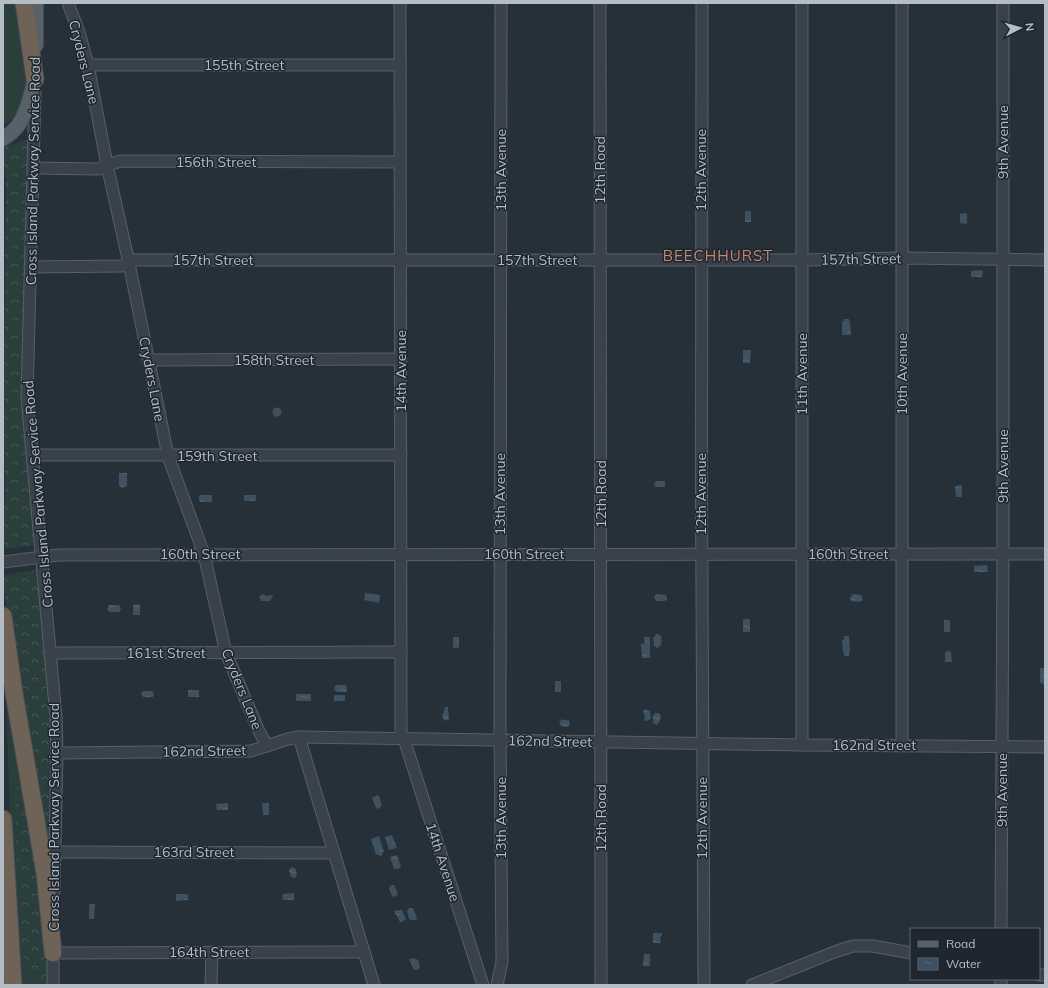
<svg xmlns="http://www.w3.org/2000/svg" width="1048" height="988" font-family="Mulish,sans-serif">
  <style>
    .grass { fill: #2a3e3c }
    .forest { fill: url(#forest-crowns) }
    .water { fill: url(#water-ripples) }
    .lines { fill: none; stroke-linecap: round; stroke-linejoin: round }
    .minor-casing { stroke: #576068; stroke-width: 13 }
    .major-casing { stroke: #424b53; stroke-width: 16 }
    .highway-casing { stroke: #444d55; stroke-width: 19 }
    .minor { stroke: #39424a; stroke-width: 11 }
    .major { stroke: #57616a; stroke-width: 14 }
    .highway { stroke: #6f6257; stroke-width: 17 }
    .labels { text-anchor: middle; stroke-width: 3; stroke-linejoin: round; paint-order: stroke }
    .street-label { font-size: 14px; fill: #b4bdc5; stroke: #1e272f }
    .neighbourhood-label { font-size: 15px; letter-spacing: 1px; fill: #c8886d; stroke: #1e272f }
  </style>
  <defs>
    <pattern id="forest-crowns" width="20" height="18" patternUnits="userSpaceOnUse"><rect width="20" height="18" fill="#2a3e3c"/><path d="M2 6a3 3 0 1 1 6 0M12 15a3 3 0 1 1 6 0" fill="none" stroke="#465857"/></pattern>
    <pattern id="water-ripples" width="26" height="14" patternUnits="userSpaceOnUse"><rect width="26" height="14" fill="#3d5160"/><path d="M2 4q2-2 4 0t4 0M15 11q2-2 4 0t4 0" fill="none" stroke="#576875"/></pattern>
  </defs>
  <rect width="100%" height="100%" fill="#253039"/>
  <g class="grass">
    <path d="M3,3h17c4,27 14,92 -5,113 -3,4 -8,7 -12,9z"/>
    <path d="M5,668h2l41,317h-28l-11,-193z"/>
  </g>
  <g class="forest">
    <path d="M28,139l-7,254 14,152 -30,4c-5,-17 0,-42 0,-60 -3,-103 0,-207 1,-310l-3,-13v-18z"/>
    <path d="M37,570c5,49 11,98 13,148 3,49 0,99 -1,149l-37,-214 -9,-71v-7z"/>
    <path d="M25,786l23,142v57h-19l-10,-59 -4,-130 2,-9z"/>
  </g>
  <g class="water">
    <rect x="745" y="211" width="6" height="11"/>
    <path d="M962,213l5,1v9l-2,1 -5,-1v-9z"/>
    <path d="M982,270l1,3 -1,4h-11v-6z"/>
    <path d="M844,319h5v2h1l1,14h-9v-14h2z"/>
    <path d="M743,350h8l-1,13h-7z"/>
    <circle cx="277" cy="412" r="4.5"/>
    <path d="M119,473h8v13l-4,2 -4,-2z"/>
    <path d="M656,481h9v6h-10l-1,-3z"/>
    <path d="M962,485v12h-6l-1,-11z"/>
    <path d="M200,495h12v7h-12l-1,-2v-4z"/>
    <rect x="244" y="495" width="12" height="6"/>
    <path d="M987,565l1,7h-14v-6z"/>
    <path d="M365,593l15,2 -1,8 -15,-3z"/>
    <path d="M262,594l5,2 5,-1 1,1 -3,5h-9l-2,-4z"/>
    <path d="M656,594l10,1 1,5 -3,1h-8l-2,-4z"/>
    <path d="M853,594l8,1 2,5 -4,2 -8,-1 -1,-3z"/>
    <path d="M140,604v11h-7v-10z"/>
    <path d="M109,605h10l2,4 -2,3h-10l-2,-3z"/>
    <rect x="743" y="619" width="7" height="13"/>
    <rect x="944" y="620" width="6" height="12"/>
    <path d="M657,634l4,2c1,5 1,10 -4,12l-3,-2 -1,-8z"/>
    <path d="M844,636h5l1,16h-1v4h-5v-4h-1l-1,-12h2z"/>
    <rect x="453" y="637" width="6" height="11"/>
    <path d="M644,637h6v21h-8l-1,-14 4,-1z"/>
    <path d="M948,650l3,2 1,10h-7v-9z"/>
    <path d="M1040,668h5l-1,17 -4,-3z"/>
    <rect x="555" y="681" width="6" height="11"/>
    <path d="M336,685h10l1,5 -1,2h-10l-2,-4z"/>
    <rect x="188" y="690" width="11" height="7"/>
    <path d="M143,691h9l2,3 -1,3h-10l-2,-3z"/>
    <rect x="296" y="694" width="15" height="7"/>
    <rect x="334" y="695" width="11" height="6"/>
    <path d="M445,707h3l1,12 -4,2 -3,-4z"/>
    <path d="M645,709l5,2 1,7 -2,2 -4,1 -1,-1 1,-3 -2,-5z"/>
    <path d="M655,713h4c4,4 1,8 -2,12l-4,-2v-7z"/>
    <path d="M562,719l2,1h5l1,5 -4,2 -5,-1 -2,-4z"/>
    <path d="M377,795l2,1 3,10 -4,3 -2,-1 -4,-10z"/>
    <path d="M228,803v7h-11l-1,-6z"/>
    <path d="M262,803h7v12h-6z"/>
    <path d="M392,835l5,13 -8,2 -4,-13z"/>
    <path d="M379,836l5,16 -2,1 1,2 -4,1 -1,-2 -2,1 -5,-16z"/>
    <path d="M397,855l4,12 -3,2h-4l-4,-12z"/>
    <path d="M292,867l4,2 1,6 -2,3 -4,-1 -2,-6 1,-3z"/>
    <path d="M394,885l4,9 -3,3 -3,-1 -3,-7 1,-3z"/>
    <path d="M294,893v7h-11v-2h-1l1,-4z"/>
    <path d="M176,894h10l2,1v5l-12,1z"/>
    <path d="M89,904h6l-1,15h-5z"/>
    <path d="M409,908h4l4,10 -1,2h-4l-3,-1 -2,-8z"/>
    <path d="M400,910h2l4,9 -4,3h-2l-6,-11z"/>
    <path d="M653,933h9v3l-2,1 1,6h-8z"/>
    <path d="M644,954h6v12h-7z"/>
    <path d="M414,958l4,2 2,6 -1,3 -5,1 -5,-11z"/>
  </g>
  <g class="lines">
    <g class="minor-casing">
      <g id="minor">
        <path d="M68,3l11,29 9,33 19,100 22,98 39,193 36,98 22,99 32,76 9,17"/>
        <path d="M400,3l1,735"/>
        <path d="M600,3l1,982"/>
        <path d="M702,3c-1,327 -1,655 2,982"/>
        <path d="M802,3v742"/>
        <path d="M88,65h312"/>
        <path d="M35,93l-8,305 29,319 1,36 -3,138"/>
        <path d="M33,168l66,1 8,-4 14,-4 279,1"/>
        <path d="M30,267l92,-1 12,-6h667l102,-2 142,2"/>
        <path d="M148,360l253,-1"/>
        <path d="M33,455h368"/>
        <path d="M3,562l55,-7 987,-1"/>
        <path d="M51,653l350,-1"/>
        <path d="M299,737l75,248"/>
        <path d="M404,739l79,246"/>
        <path d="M902,745v-742"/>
        <path d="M57,753l194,-2 37,-12 11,-2 503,8 243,2"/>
        <path d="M54,852l280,1"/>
        <path d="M1001,929l2,-375v-551"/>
        <path d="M53,946v39"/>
        <path d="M53,953l311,-1"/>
        <path d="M1039,975h6"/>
        <path d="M211,985l1,-33"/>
        <path d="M497,985l5,-23 -2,-232 1,-727"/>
        <path d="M752,985l85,-34 16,-5h20l38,7"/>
        <path d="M1001,985v-6"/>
      </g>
    </g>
    <g class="major-casing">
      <g id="major">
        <path d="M36,45v-42"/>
        <path d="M3,139c6,-4 12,-9 16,-15 8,-11 16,-41 16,-54"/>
      </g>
    </g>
    <g class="highway-casing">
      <g id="highway">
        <path d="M24,3l11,76"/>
        <path d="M3,616l11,77 31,180 8,80"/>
        <path d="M3,819l10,166"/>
      </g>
    </g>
    <use href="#minor" class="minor"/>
    <use href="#major" class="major"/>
    <use href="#highway" class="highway"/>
  </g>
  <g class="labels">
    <g class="street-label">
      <text transform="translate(84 62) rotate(76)" y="5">Cryders Lane</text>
      <text x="244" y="70">155th Street</text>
      <text transform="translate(1003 142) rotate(-90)" y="5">9th Avenue</text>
      <text x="216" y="167">156th Street</text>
      <text transform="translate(501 170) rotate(-90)" y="5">13th Avenue</text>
      <text transform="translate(600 170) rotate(-90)" y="5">12th Road</text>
      <text transform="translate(701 170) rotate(-90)" y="5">12th Avenue</text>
      <text transform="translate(33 171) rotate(-89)" y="5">Cross Island Parkway Service Road</text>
      <text transform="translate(861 259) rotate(-1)" y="5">157th Street</text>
      <text x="213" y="265">157th Street</text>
      <text x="537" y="265">157th Street</text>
      <text x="274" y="365">158th Street</text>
      <text transform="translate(401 371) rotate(-90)" y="5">14th Avenue</text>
      <text transform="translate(802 374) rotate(-90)" y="5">11th Avenue</text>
      <text transform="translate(902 374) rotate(-90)" y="5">10th Avenue</text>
      <text transform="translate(152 379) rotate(79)" y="5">Cryders Lane</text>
      <text x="217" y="461">159th Street</text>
      <text transform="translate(1003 466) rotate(-90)" y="5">9th Avenue</text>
      <text transform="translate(38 494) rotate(-95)" y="5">Cross Island Parkway Service Road</text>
      <text transform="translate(500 494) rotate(-90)" y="5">13th Avenue</text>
      <text transform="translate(601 494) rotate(-90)" y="5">12th Road</text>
      <text transform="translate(701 494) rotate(-90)" y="5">12th Avenue</text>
      <text x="200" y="559">160th Street</text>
      <text x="524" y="559">160th Street</text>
      <text x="848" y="559">160th Street</text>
      <text x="166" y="658">161st Street</text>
      <text transform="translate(242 689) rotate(68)" y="5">Cryders Lane</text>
      <text transform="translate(550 741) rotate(1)" y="5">162nd Street</text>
      <text x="874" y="750">162nd Street</text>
      <text transform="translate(204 751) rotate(-1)" y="5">162nd Street</text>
      <text transform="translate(1002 790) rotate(-90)" y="5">9th Avenue</text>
      <text transform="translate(54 817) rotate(-90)" y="5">Cross Island Parkway Service Road</text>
      <text transform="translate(501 818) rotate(-90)" y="5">13th Avenue</text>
      <text transform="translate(601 818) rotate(-90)" y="5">12th Road</text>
      <text transform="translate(702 818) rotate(-90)" y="5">12th Avenue</text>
      <text x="194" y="857">163rd Street</text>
      <text transform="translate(443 862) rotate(72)" y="5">14th Avenue</text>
      <text x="209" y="957">164th Street</text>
    </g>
    <g class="neighbourhood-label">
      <text x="718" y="261">BEECHHURST</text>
    </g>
  </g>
  <rect width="1048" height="988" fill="none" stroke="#b4bdc5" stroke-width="8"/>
  <rect x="910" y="928" width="130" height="52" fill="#1e272f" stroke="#5a636b"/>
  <rect x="918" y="941" width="20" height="6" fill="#57616a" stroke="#5a636b"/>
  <text x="946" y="948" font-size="12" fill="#b4bdc5">Road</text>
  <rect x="918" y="958" width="20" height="12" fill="url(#water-ripples)" stroke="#5a636b"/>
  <text x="946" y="968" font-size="12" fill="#b4bdc5">Water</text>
  <g transform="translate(1020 28) rotate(84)" stroke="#1e272f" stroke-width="3" paint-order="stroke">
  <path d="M0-3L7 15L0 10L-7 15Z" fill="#b4bdc5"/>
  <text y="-6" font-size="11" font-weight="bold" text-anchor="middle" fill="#b4bdc5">N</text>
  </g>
</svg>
